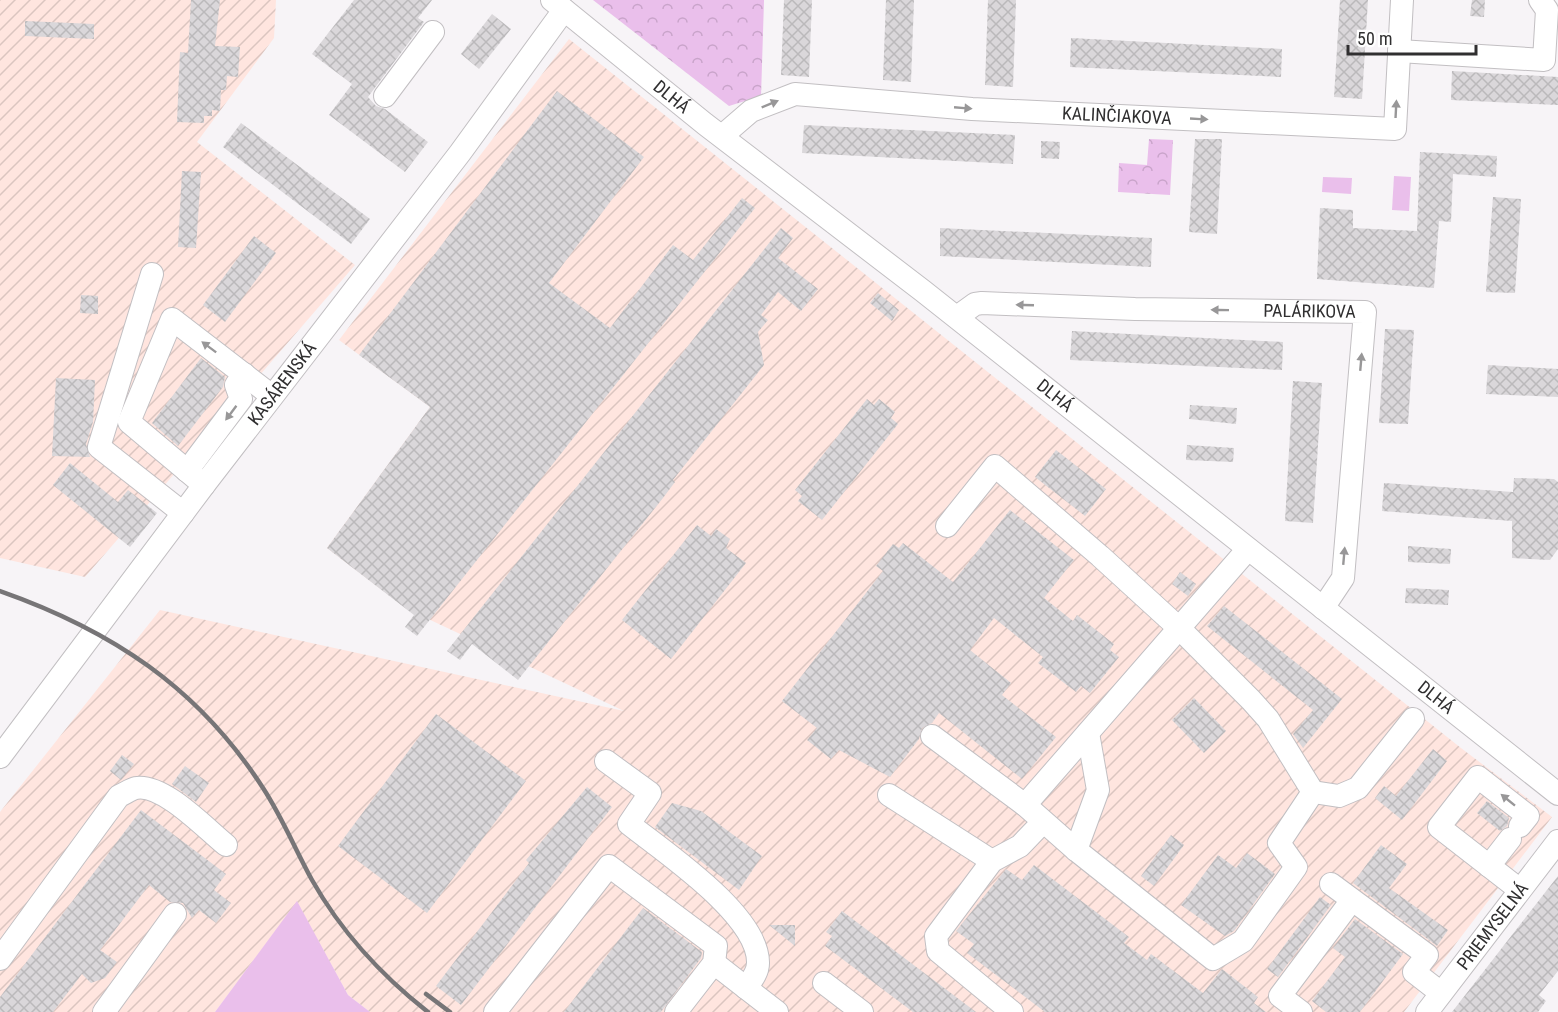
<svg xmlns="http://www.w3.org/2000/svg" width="1558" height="1012" font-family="'Roboto Condensed',sans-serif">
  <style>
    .industrial { fill: url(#industrial-furrows) }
    .grass { fill: #eabfeb }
    .park { fill: url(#park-crowns) }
    .building { fill: url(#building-cross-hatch) }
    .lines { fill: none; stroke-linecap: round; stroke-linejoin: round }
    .minor-casing { stroke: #c2bfc2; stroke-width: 24 }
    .minor { stroke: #fff; stroke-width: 22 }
    .rail { stroke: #777577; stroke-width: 4.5 }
    .oneway { fill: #989798 }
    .labels { text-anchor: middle; stroke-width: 4.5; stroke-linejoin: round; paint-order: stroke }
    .street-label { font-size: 18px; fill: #302f30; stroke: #fff }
  </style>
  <defs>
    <pattern id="industrial-furrows" width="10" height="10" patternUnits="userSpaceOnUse" patternTransform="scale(1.5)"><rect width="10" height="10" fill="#ffe5df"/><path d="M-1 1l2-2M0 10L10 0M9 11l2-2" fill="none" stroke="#dbc5c0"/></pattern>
    <pattern id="park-crowns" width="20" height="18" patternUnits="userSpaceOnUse" patternTransform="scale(1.5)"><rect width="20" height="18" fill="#eabfeb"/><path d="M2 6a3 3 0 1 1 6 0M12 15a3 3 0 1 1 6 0" fill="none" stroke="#c9a4ca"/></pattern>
    <pattern id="building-cross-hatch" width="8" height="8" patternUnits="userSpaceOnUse" patternTransform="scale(1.5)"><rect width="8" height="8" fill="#dad7da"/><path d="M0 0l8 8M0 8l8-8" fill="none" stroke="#bbb9bb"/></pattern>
  </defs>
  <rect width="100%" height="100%" fill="#f7f4f7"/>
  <g class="industrial">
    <path d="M0,0h276l-2,38 -77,104 158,123 -270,312 -85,-19z"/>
    <path d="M569,39l892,709 91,69 -148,195h-1034l-22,-17 -51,-93 -82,110h-215v-200l160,-202 464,101 -217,-102 -80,-61 103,-141 -91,-67z"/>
  </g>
  <g class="grass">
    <path d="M1394,176l17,1 -2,34 -17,-1z"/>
    <path d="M1323,177l29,1 -1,16 -29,-2z"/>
    <path d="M297,901l51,94 22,17h-155z"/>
  </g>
  <g class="park">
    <path d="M593,0h171l-3,96 -32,10z"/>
    <path d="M1149,139l24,1 -3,55 -52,-3 1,-29 28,2z"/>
  </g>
  <g class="building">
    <path d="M191,0h29l-5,46 25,1 -2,30 -11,-1 -1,14h-5l-1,21 -8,-1v6h-8v7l-27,-1 3,-70 8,1z"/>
    <path d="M354,0h78l-14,18 6,4 -56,75 8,9 9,3 43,33 -23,30 -76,-57 23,-31 -40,-30z"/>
    <path d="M784,0h28l-3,77 -28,-2z"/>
    <path d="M886,0h28l-3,82 -28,-2z"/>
    <path d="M988,0h28l-3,87 -28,-2z"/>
    <path d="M1340,0h28l-6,99 -28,-2z"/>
    <path d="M1472,0h13l-1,17 -14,-1z"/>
    <path d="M492,14l19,15 -32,40 -18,-15z"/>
    <path d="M25,21l69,3v15l-69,-3z"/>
    <path d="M1071,38l211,11 -1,28 -211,-10z"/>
    <path d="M1452,71l106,6v28l-107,-5z"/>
    <path d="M557,91l87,66 -95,126 61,45 63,-83 20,15 49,-62 13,10 -338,428 -12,-9 9,-12 -87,-67 103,-141 -71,-52z"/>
    <path d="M241,123l129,96 -19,25 -128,-97z"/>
    <path d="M804,125l211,10 -2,29 -211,-11z"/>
    <path d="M1195,139h27l-5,95 -28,-2z"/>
    <path d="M1041,141l19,1 -1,17 -18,-1z"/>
    <path d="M1420,152l77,4 -1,21 -43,-3 -2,48 -12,-1 -5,67 -117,-9 3,-71 33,2v18l64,3z"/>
    <path d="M182,171l19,1 -5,76 -18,-1z"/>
    <path d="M1493,197l28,2 -6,94 -29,-1z"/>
    <path d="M781,228l12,10 -15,20 40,31 -17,22 -23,-19 -17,23 7,5 -10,12 6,33 -91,115 2,2 -12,16 -145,182 -46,-36 -12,16 -13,-9z"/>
    <path d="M940,228l212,10 -1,29 -211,-11z"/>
    <path d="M254,236l22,17 -51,69 -22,-17z"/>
    <path d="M878,293l21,17 -7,11 -22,-18z"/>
    <path d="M81,295l17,1v18l-18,-1z"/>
    <path d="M1385,329l29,1 -6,94 -29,-1z"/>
    <path d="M1072,331l211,11 -1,28 -212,-10z"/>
    <path d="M201,358l24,19 -2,10 -45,59 -26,-23z"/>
    <path d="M1488,365l70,4v28l-72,-3z"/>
    <path d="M56,378l39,2 -2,42 -7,22 4,13 -38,-1z"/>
    <path d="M1293,381l29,2 -9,140 -28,-2z"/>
    <path d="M867,399l7,6 5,-6 16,13 -4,6 7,6 -76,96 -24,-19 4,-5 -7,-6z"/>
    <path d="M1190,405l47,3 -1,16 -47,-5z"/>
    <path d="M1187,445l47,3 -1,14 -47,-2z"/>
    <path d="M1056,450l50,39 -21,27 -50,-39z"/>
    <path d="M70,463l48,39 10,-12 29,23 -27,34 -77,-62z"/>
    <path d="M1514,478l40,1 4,3v67l-8,11 -38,-2v-37l-130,-10 2,-28 129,9z"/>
    <path d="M1010,510l64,50 -30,38 29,23 4,-6 37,29 -4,6 9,7 -29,36 -9,-7 -5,6 -38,-29 5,-6 -49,-39 -24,32 41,33 -9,12 54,42 -34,42 -83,-66 -7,10 -10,5 -3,11 -29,38 -51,-27 -8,9 -24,-19 10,-12 -35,-27 101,-130 -7,-5 17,-22 6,4 4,-5 50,39z"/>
    <path d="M697,525l14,11 5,-7 14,10 -4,9 20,15 -75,96 -49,-39z"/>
    <path d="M1408,546l43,3 -1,15 -42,-2z"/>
    <path d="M1180,572l16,12 -8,12 -16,-12z"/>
    <path d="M1406,588l43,2 -1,15 -43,-2z"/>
    <path d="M1224,606l118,93 -39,49 -10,-14 20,-24 -106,-84z"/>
    <path d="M1194,698l32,33 -22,22 -32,-33z"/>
    <path d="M436,714l90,67 -99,132 -89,-67z"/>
    <path d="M1433,749l14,12 -45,59 -27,-22 9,-12 12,10z"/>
    <path d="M122,755l12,9 -13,16 -11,-9z"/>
    <path d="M185,766l24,17 -13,19 -24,-18z"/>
    <path d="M587,787l25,20 -151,198 -25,-19 93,-123 -3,-3z"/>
    <path d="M1487,801l22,17 -2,8 -7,5 -23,-18z"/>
    <path d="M672,803l29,8 61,45 -23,34 -84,-63z"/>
    <path d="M141,810l85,64 -12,16 17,13 -15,20 -17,-13 -7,8 -9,-15 -13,-1 -21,-17 -49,65 17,12 -12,16 -14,5 -9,-9 -29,38h-53v-15z"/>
    <path d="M1171,835l13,10 -30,41 -13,-10z"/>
    <path d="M1381,845l26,19 -18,24 59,42 -11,16 -84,-63z"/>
    <path d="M1247,853l28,21 -41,57 -9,5 -44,-31 37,-50 18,13z"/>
    <path d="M1034,865l95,72 -5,6 23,17 4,-6 52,39 19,-24 36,28 -4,6 12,9h-221l-78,-59 7,-9 -18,-13 50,-62 16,11z"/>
    <path d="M1558,876v95l-19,24 7,6 -8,11h-86z"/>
    <path d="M1320,897l11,8 -53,72 -11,-8z"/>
    <path d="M643,908l59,44 -1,6 -40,54h-97z"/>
    <path d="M842,911l134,101h-63l-88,-66 7,-10 -6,-4z"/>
    <path d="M1355,919l48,35 -43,58h-34l-14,-11 33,-44 -12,-9z"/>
    <path d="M769,925h26v21z"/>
  </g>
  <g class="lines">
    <g class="minor-casing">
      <g id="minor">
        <path id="s1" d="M552,0l153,124 218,167 635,503"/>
        <path d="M1399,51l145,9 3,-50 -7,-10"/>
        <path d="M385,96l48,-64"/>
        <path id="s2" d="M722,136l29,-25 44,-17 177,15 423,20 7,-129"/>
        <path d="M152,274l-53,173 84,66"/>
        <path id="s3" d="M957,317l18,-13 7,-1 153,6 230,3 -22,266 -20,30"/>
        <path d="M187,471l54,-72 -5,-14 8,-11"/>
        <path d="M204,485l-75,-63 43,-103 100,77"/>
        <path d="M947,526l48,-60 105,90 80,73 71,71 17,19 45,73 -34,51 17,24 -53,74 -30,18 -137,-109 -51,-45"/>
        <path d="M932,736l93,69 223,-256"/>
        <path id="s4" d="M0,757l204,-272 256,-332 104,-143"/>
        <path d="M606,761l44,32 -21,31c35,28 130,91 129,139 0,10 -7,18 -12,25"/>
        <path d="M1313,792l26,4 19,-8 55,-69"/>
        <path d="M889,795l103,66"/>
        <path d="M1520,826l8,-10 -50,-39 -39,50 81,63"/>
        <path d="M1076,850l22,-60 -10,-57"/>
        <path d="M1489,866l21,-27"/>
        <path d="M1331,884l96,71 -13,17 27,21"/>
        <path d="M0,959l119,-163c5,-2 12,-7 17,-8 27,-5 70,41 90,57"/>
        <path d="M714,963l63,49"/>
        <path d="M824,983l38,29"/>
        <path d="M104,1012l71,-98"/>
        <path d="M495,1012l114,-146 107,80 -2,17 -38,49"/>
        <path d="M1012,1012l-74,-61 -2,-15 56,-75 28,-15 23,-24"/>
        <path d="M1301,1012l-21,-16 72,-96"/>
        <path id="s5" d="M1427,1012l131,-171"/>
      </g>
    </g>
    <use href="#minor" class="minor"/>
    <g class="rail">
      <path d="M0,591c111,39 198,96 263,197 19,29 32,61 49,92 28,50 70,96 116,132"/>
      <path d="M426,994l24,18"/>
    </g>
  </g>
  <defs><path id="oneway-solid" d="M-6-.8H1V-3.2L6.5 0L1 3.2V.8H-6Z" transform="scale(1.5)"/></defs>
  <g class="oneway">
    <use href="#oneway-solid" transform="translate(770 104) rotate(-22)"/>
    <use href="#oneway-solid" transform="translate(963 108) rotate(5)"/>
    <use href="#oneway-solid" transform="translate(1396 109) rotate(-87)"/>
    <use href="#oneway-solid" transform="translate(1199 119) rotate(3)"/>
    <use href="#oneway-solid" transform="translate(1025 305) rotate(-178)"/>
    <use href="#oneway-solid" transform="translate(1220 310) rotate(-179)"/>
    <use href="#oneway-solid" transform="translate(209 347) rotate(-143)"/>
    <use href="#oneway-solid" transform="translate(1361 362) rotate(-85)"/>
    <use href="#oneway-solid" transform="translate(231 413) rotate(127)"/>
    <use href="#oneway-solid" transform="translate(1344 556) rotate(-85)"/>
    <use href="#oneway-solid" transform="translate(1508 800) rotate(-141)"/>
  </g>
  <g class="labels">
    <g class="street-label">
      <text dy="6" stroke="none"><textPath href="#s1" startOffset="154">DLHÁ</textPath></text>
      <text dy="6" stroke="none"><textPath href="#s2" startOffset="408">KALINČIAKOVA</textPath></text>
      <text dy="6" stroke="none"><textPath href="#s3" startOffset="357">PALÁRIKOVA</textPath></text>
      <text dy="6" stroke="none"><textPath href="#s4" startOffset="468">KASÁRENSKÁ</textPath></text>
      <text dy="6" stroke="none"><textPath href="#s1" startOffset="640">DLHÁ</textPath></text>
      <text dy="6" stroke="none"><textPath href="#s1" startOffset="1126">DLHÁ</textPath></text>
      <text dy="6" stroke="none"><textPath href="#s5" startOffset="108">PRIEMYSELNÁ</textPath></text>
    </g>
  </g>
  <path d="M1348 45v9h128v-9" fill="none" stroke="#302f30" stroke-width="3"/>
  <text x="1357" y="45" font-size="18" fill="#302f30" stroke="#ffffff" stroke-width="4.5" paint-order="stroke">50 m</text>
</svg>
